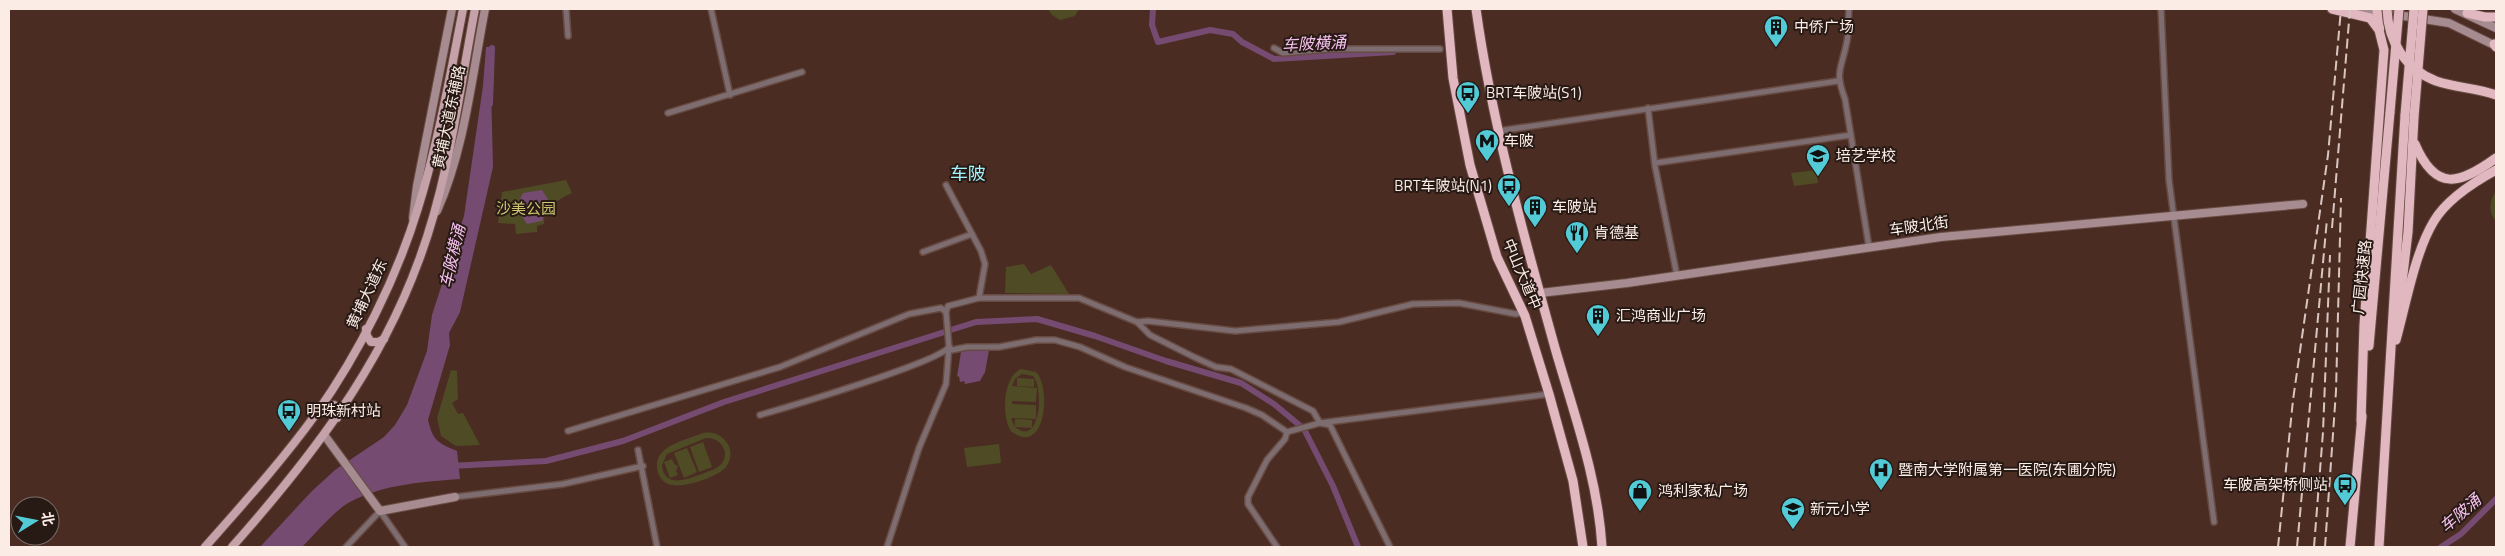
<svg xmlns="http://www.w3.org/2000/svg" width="2505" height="556" font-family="'Titillium Web','Noto Sans SC',sans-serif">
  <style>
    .green { fill: #4f4b25; fill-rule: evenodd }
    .water { fill: #764b71 }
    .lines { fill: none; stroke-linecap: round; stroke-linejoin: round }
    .canal { stroke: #764b71; stroke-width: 6 }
    .street-casing { stroke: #674b42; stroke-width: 8 }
    .secondary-casing { stroke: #674b42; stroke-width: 10 }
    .primary-casing { stroke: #674b42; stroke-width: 10 }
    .highway-casing { stroke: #674b42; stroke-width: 11 }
    .street { stroke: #7d6c70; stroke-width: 5 }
    .secondary { stroke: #a68b90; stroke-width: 8 }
    .primary { stroke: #c5a2a9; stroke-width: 8 }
    .highway { stroke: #e1b7c0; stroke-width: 9 }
    .rail { stroke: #d9c6c0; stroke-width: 2; stroke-dasharray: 10 5; stroke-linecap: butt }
    .primary-bridge-casing { stroke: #674b42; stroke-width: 10; stroke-linecap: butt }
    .highway-bridge-casing { stroke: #674b42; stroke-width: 11; stroke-linecap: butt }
    .primary-bridge { stroke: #c5a2a9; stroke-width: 8 }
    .highway-bridge { stroke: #e1b7c0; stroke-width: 9 }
    .labels { text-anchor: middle; stroke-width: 4; stroke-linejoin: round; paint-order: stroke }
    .poi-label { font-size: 15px; fill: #fcece6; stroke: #271914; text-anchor: start }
    .street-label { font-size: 15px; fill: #fcece6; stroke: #271914 }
    .park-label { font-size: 15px; fill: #cec66f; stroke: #271914 }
    .water-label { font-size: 16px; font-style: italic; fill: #f7c1f0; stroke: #271914 }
    .quarter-label { font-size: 18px; fill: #a1f2fa; stroke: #271914 }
  </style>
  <rect width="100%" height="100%" fill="#4b2c23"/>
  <g class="green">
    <path d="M1048,9h31l-4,7 -15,4 -8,-5z"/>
    <path d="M1816,170l2,13 -24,3 -3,-13z"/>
    <path d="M566,180l6,13c-14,7 -28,13 -28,31l-7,2v6l-21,2 -1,-10 -17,-1 4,-31z"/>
    <path d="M2496,191v30c-8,-8 -7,-21 0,-30z"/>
    <path d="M1024,264l7,10 20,-9 18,29 -64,-1 1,-26z"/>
    <path d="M1021,369l15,3c16,16 9,86 -25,59 -10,-14 -8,-55 10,-62zM1022,374l11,2c11,11 8,72 -18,51l17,1v-8l-17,-1v8l-4,-9 25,1v-14l-24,-1v-3l24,1 1,-14 -25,-2 3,-7z"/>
    <path d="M451,370l6,1 1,28 -6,4 6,11 5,-1 17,32 -24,1 -15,-10 -4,-18z"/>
    <path d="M1017,378l17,1v8l-17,-1z"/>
    <path d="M703,433c19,-4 36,17 23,34 -8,10 -48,24 -60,16 -5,-3 -9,-10 -9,-16 -2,-22 30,-27 46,-34zM706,438c13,-1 25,13 16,25 -5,7 -14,8 -20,11 -15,5 -38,15 -40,-9l5,-11z"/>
    <path d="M703,442l9,25 -13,5 -9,-25z"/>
    <path d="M999,444l2,19 -34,4 -3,-19z"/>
    <path d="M687,448l10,24 -13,6 -10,-25z"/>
    <path d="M672,459l2,5 4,2 -2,5 2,4 -8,3 -6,-16z"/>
  </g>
  <g class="water">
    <path d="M486,47h4l3,120 -33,145 -11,21 1,12 -22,75c5,21 10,23 29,31l3,28c-37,3 -76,5 -110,23 -14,7 -36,33 -48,45h-42l52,-56 23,-21 49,-33 11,-12 12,-20 20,-54 5,-36 32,-99 19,-130z"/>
    <path d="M542,190l7,11 -7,20 -15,3c-7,-10 -11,-20 -4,-31z"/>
    <path d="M968,349l21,1 -4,22 -5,9 -15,3 -1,-3 -4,1 -1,-6 -2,1 4,-25z"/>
  </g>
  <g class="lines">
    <g class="canal">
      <path d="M1153,9l-1,16 6,17 52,-12 23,4 9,8 32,17 119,-7"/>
      <path d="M490,104l2,-56"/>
      <path d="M450,466l96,-5 77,-20 101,-39 252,-80 61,-3 58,17 71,25 75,22 33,21 30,25 29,57 25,61"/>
      <path d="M2441,547l20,-13 35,-35"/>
    </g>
    <g class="street-casing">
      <g id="street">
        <path d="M566,9l2,27"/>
        <path d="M711,9l19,86"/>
        <path d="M1849,9c-1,10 0,22 -2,32 -5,28 -13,29 -2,58l24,148"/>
        <path d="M2161,9l8,171 45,342"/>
        <path d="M1274,48l9,5 47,-4h110"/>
        <path d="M1648,108l7,58 22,110"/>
        <path d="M668,113l134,-41"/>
        <path d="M1498,131l340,-50"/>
        <path d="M1655,163l196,-28"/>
        <path d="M946,185l35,66 4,13 -6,34"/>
        <path d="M923,252l49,-18"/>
        <path d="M1137,322l11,-1 87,10 104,-9 74,-18 46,-1 57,11 7,-2"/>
        <path d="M760,415c28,-8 179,-53 189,-68l3,3 15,-3h32l37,-7h19l25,7 45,20 121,41 16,7 25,17 33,-9 229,-29"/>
        <path d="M568,431l212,-64 129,-53 32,-6 5,4 2,-6 31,-8h100l58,24 13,13 44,22 22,10 15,2 82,42 7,12 10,2 60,122"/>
        <path d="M638,450l19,97"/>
        <path d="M455,497l108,-13 80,-18"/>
        <path d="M346,547l34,-36 25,36"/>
        <path d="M887,547l32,-99 27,-64 3,-37 -3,-35"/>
        <path d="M1277,547l-29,-43v-7l19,-37 18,-21 2,-7"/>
      </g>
    </g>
    <g class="secondary-casing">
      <g id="secondary">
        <path d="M2359,9l90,14 47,23"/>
        <path d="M2455,9l41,19"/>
        <path d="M437,211c28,-63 35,-136 48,-202"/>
        <path d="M413,218l4,-32 35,-177"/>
        <path d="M1540,293l87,-10 314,-46 362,-33"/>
        <path d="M325,436l55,75 75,-14"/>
      </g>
    </g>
    <g class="primary-casing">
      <g id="primary">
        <path d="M366,329l1,7 4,6h7l6,-3"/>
        <path d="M320,407l14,-2 3,13"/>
        <path d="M205,547c38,-43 77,-86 111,-133 43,-61 80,-134 102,-206 15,-48 25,-97 35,-147"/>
        <path d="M232,547c77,-87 147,-177 187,-287 30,-80 40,-168 56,-251"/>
      </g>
    </g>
    <g class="highway-casing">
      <g id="highway">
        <path d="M1447,9l6,69 17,87 27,92 28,59 24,78 24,87 10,66"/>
        <path d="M1476,9c16,115 48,227 79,339 19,66 43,131 47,199"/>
        <path d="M2332,9l38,9 9,12 5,20 -20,275 -3,96"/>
        <path d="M2377,11l3,17"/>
        <path d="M2467,13l18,4h11"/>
        <path d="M2494,44l2,3"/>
        <path d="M2415,144c21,49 45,40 81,14"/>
        <path d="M2398,317l10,-85 6,-115"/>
        <path d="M2396,340c10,-36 19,-88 38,-119 13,-22 40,-39 62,-51"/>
        <path d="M2369,346l21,-234"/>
        <path d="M2350,547l12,-131"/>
        <path d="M2379,547l26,-432"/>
      </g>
    </g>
    <use href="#street" class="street"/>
    <use href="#secondary" class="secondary"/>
    <use href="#primary" class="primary"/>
    <use href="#highway" class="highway"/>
    <g class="rail">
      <path d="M2332,228l18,-219"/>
      <path d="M2278,547l15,-147 35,-245 13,-146"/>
      <path d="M2297,547l30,-328"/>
      <path d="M2314,547l9,-115 7,-177"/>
      <path d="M2325,547l11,-156 5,-193"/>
    </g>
    <g class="primary-bridge-casing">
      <path id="primary-bridge" d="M453,61l10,-52"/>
    </g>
    <g class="highway-bridge-casing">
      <g id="highway-bridge">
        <path d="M2387,9c1,32 18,60 49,72 20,7 41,7 60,14"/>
        <path d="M2390,112l9,-103"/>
        <path d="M2405,115l9,-106"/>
        <path d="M2414,117l9,-108"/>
      </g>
    </g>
    <use href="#primary-bridge" class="primary-bridge"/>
    <use href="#highway-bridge" class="highway-bridge"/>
  </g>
  <defs>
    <g id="building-pin" transform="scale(1.25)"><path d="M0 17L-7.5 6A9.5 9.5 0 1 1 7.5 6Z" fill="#52cbd7" stroke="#271914"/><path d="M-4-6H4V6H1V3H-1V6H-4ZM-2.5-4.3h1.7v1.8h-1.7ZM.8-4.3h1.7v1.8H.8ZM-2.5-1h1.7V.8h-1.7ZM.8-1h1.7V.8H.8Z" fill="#111"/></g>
    <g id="bus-pin" transform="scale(1.25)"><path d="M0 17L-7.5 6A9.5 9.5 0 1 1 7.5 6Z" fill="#52cbd7" stroke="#271914"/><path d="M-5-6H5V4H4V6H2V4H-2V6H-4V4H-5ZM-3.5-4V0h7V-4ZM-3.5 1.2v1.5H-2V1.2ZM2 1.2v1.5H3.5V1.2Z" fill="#111"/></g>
    <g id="metro-pin" transform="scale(1.25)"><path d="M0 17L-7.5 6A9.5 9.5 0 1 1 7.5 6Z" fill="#52cbd7" stroke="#271914"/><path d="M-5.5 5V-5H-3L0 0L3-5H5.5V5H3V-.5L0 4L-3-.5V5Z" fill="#111"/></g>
    <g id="school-pin" transform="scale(1.25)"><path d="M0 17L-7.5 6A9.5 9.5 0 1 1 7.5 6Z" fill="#52cbd7" stroke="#271914"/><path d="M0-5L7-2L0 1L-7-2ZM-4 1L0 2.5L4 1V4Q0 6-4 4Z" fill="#111"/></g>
    <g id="restaurant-pin" transform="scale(1.25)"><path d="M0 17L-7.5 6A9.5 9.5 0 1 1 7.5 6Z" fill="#52cbd7" stroke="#271914"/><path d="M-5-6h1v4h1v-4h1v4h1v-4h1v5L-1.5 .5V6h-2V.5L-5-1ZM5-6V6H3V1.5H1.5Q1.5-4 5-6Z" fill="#111"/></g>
    <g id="hospital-pin" transform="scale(1.25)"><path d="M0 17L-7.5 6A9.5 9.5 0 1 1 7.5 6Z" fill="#52cbd7" stroke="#271914"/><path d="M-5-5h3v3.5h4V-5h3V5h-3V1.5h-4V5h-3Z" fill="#111"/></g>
    <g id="shop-pin" transform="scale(1.25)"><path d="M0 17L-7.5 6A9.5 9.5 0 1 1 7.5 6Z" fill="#52cbd7" stroke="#271914"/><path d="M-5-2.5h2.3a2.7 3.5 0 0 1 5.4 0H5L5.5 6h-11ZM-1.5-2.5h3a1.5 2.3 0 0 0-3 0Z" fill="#111"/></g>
  </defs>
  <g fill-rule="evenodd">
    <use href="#building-pin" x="1776" y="27"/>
    <use href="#bus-pin" x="1468" y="93"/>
    <use href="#metro-pin" x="1487" y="141"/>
    <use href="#school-pin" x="1818" y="156"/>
    <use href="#bus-pin" x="1509" y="186"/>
    <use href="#building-pin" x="1535" y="207"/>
    <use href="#restaurant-pin" x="1577" y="233"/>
    <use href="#building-pin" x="1598" y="316"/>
    <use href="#bus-pin" x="289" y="411"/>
    <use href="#hospital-pin" x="1881" y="470"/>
    <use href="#bus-pin" x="2345" y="485"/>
    <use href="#shop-pin" x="1640" y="491"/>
    <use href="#school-pin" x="1793" y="509"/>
  </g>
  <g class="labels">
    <g class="poi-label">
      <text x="1794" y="32">中侨广场</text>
      <text x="1486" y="98">BRT车陂站(S1)</text>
      <text x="1504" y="146">车陂</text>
      <text x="1836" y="161">培艺学校</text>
      <text x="1492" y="191" text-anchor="end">BRT车陂站(N1)</text>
      <text x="1552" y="212">车陂站</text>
      <text x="1594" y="238">肯德基</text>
      <text x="1616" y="321">汇鸿商业广场</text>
      <text x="306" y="416">明珠新村站</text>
      <text x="1898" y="475">暨南大学附属第一医院(东圃分院)</text>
      <text x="2328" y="490" text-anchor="end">车陂高架桥侧站</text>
      <text x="1658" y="496">鸿利家私广场</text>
      <text x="1810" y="514">新元小学</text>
    </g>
    <g class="street-label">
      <text transform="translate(449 117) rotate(-78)" y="5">黄埔大道东辅路</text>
      <text transform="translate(1919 226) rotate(-8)" y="5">车陂北街</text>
      <text transform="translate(1522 274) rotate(67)" y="5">中山大道中</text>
      <text transform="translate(2362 277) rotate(-84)" y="5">广园快速路</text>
      <text transform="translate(367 294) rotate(-65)" y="5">黄埔大道东</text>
    </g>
    <g class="park-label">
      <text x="526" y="214">沙美公园</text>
    </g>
    <g class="water-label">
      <text transform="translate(1314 43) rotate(-3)" y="6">车陂横涌</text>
      <text transform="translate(452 256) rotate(-77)" y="6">车陂横涌</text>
      <text transform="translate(2460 513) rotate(-41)" y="6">车陂涌</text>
    </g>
    <g class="quarter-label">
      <text x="968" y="180">车陂</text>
    </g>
  </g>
  <rect width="2505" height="556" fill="none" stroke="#fcece6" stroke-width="20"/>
  <g transform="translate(35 521) rotate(80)"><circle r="24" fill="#271914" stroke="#7c6d68"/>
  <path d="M0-4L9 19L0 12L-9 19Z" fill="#52cbd7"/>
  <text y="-8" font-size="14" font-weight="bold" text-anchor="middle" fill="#fcece6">北</text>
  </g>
</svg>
